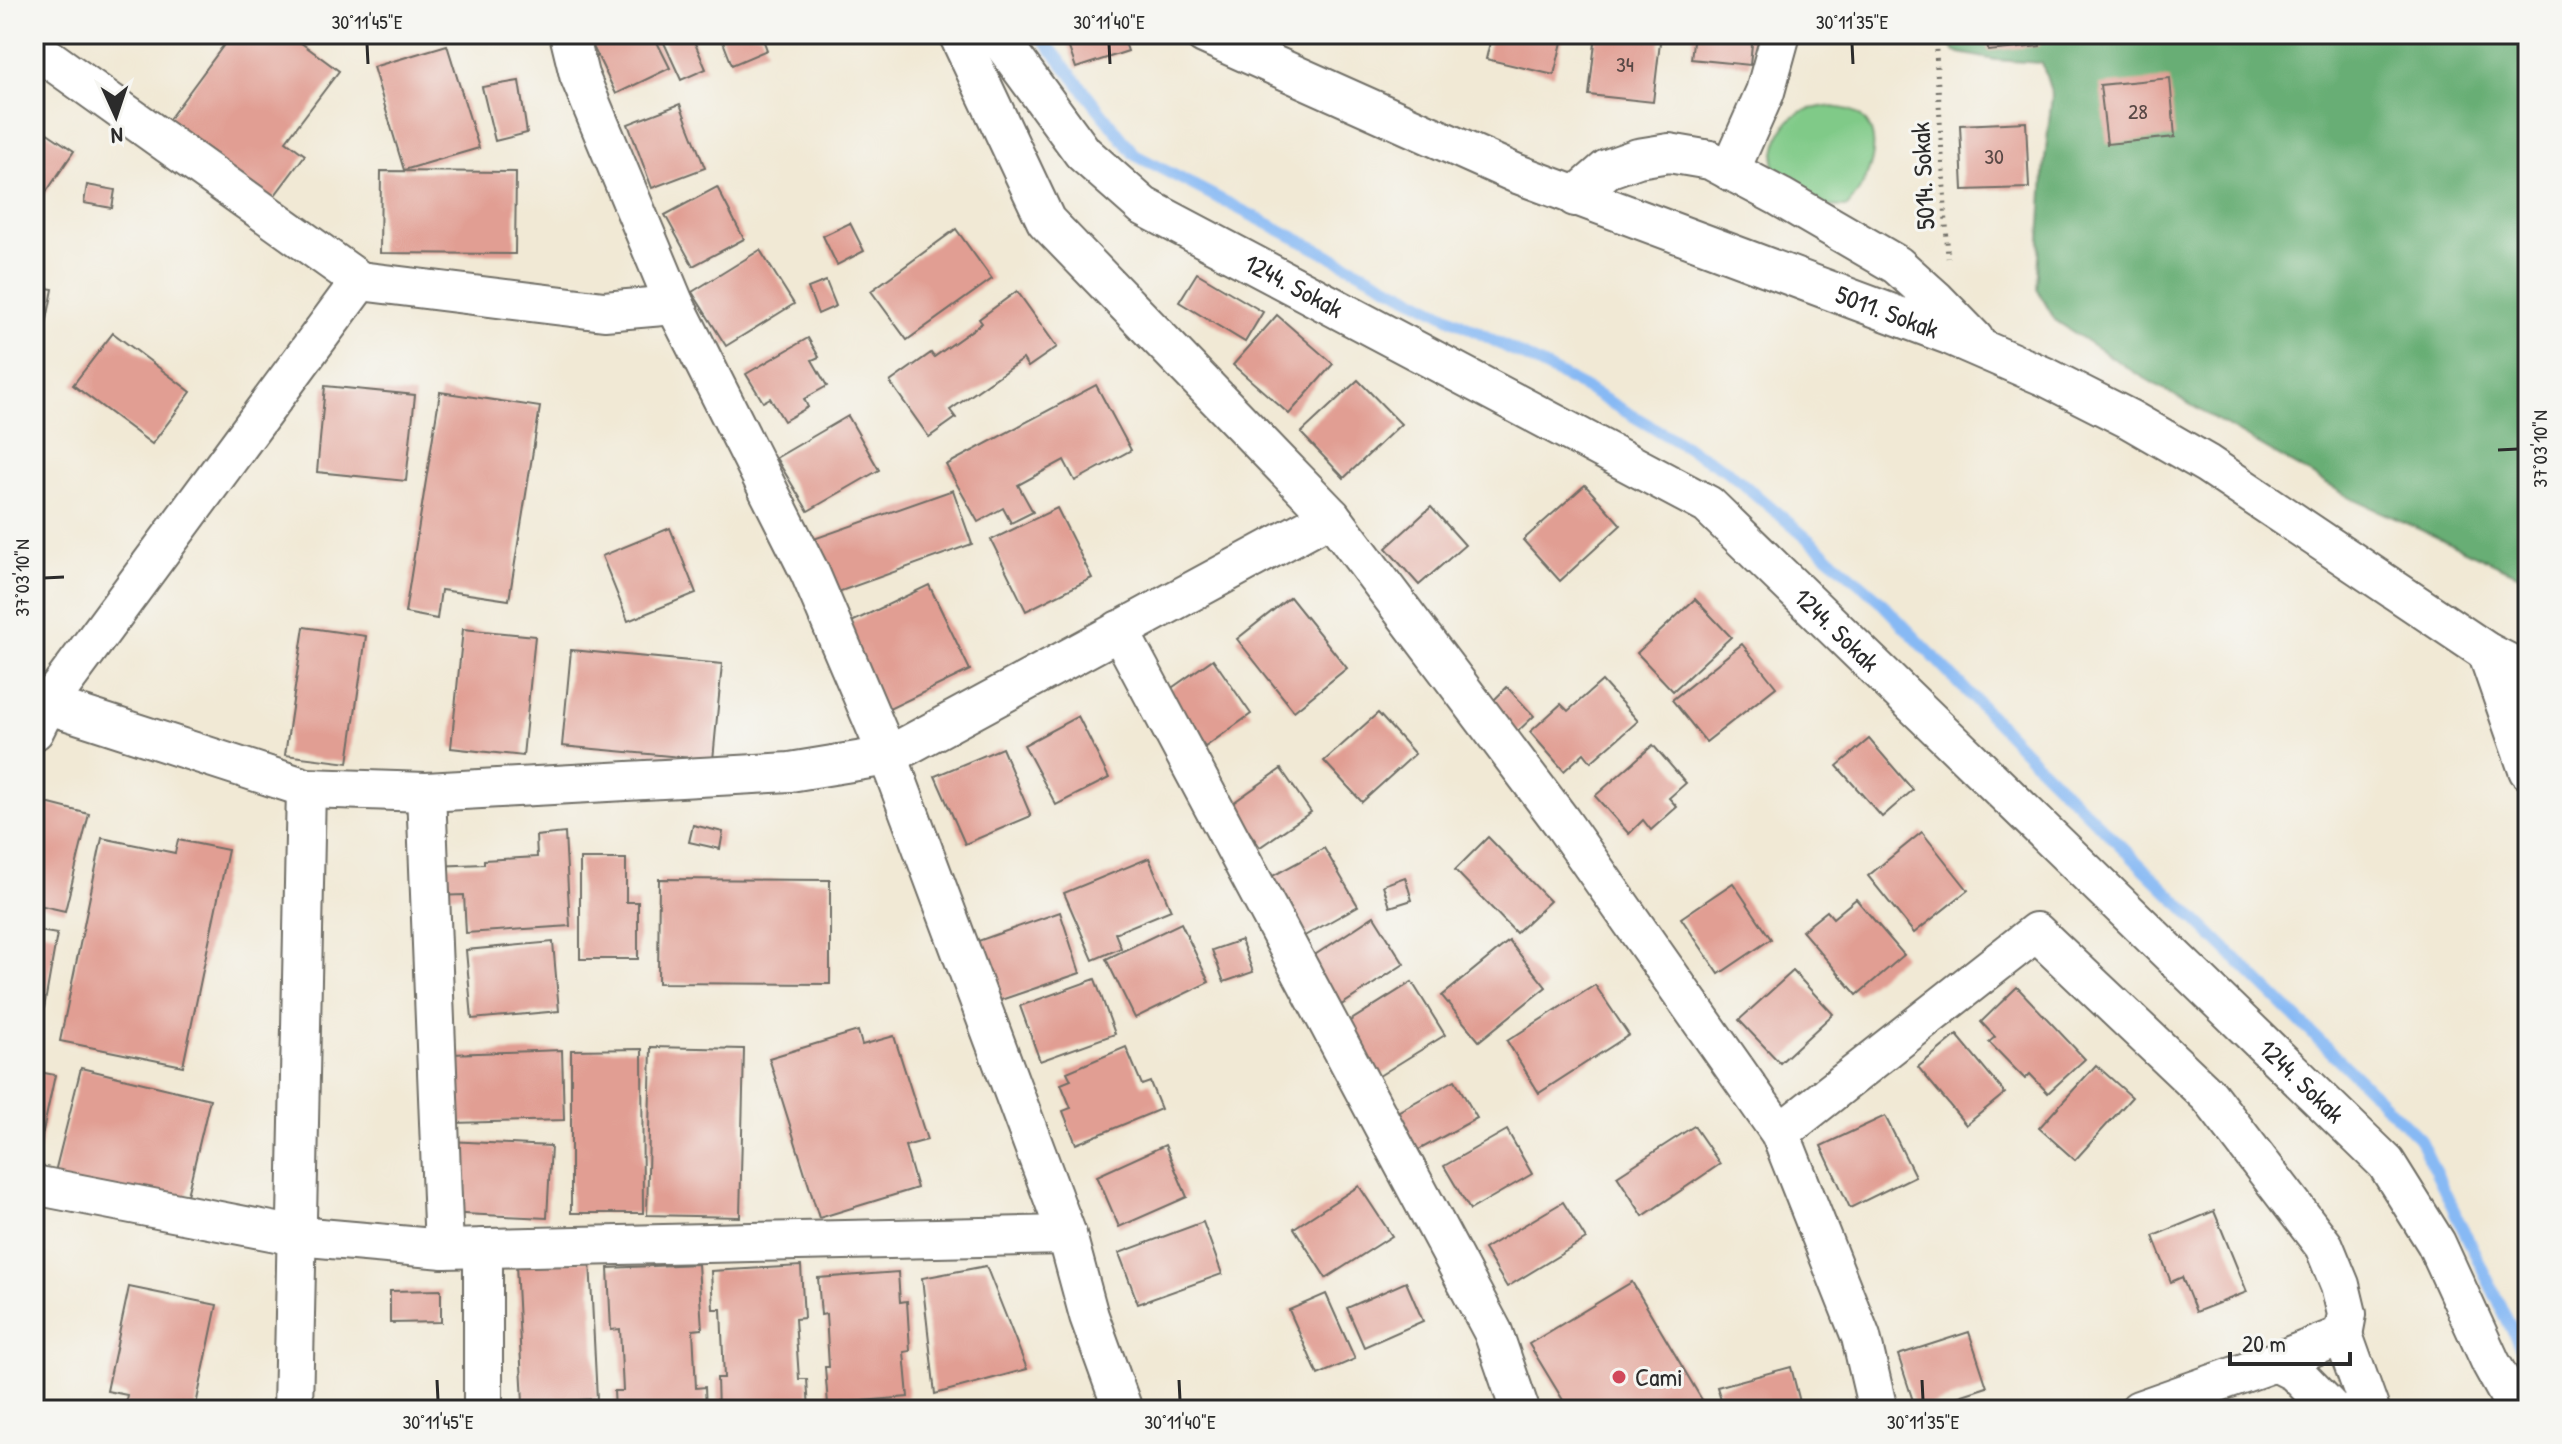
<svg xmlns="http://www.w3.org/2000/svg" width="2562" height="1444" font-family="'Patrick Hand',sans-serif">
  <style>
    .green { fill: #80ca88; stroke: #567a5a; stroke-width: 2 }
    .forest { fill: #68ae74; stroke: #4a6c50; stroke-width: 2 }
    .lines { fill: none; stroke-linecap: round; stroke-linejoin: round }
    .stream { stroke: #87b9f4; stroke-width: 12 }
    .building { fill: #e19e93 }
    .minor-casing { stroke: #706e66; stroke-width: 42 }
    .path { stroke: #706e66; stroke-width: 5; stroke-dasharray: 2 6; stroke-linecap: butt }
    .minor { stroke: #fff; stroke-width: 38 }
    .ticks { fill: none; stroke: #2b2b2b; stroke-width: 3 }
    .poi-dot { fill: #d1495b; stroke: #f6f6f2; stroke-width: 3 }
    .labels { text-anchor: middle; stroke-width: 6; stroke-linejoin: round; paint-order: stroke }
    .number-label { font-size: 22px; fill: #584845 }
    .street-label { font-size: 26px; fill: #2b2b2b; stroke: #f6f6f2 }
    .poi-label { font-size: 26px; fill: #2b2b2b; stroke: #f6f6f2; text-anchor: start }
    .neatline { fill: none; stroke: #2b2b2b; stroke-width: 3 }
    .ticks-label { font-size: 20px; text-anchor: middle; fill: #2b2b2b }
  </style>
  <rect width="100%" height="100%" fill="#f6f6f2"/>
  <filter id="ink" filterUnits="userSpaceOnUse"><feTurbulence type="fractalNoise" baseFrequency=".0125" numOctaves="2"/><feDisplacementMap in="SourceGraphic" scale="16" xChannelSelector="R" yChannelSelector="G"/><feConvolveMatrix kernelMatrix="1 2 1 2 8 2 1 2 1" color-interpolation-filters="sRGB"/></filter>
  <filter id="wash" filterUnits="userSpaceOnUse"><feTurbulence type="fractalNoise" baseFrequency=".006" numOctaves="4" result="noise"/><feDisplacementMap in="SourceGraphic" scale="32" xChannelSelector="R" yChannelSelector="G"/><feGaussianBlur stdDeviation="1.8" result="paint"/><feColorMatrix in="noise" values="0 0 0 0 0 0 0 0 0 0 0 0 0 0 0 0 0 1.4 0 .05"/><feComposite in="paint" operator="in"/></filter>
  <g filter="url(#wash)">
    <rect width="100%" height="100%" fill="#f1e9d5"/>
    <path class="green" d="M1826,106c8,2 23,2 30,7 34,22 11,72 -9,94l-32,-1 -42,-29c0,-22 4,-52 27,-65 6,-3 18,-4 26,-6z"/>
    <path class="forest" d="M1944,34h584v545l-177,-81 -217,-126 -79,-52 -18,-31 8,-130 7,-64 -10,-32 -47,-3 -40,-8z"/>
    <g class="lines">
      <path class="stream" d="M1039,34l96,121 447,231 147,86 146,124 160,166 384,376 109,225"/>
    </g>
    <g id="blocks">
      <g class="building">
        <path d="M232,34h57l50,37 -53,70 19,14 -39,52 -105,-77z"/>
        <path d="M587,34h66l17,34 -54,26z"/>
        <path d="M660,34h31l15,35 -25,11z"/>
        <path d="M720,34h41l6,16 -35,15z"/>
        <path d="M1103,34h19l6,17 -52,17 -8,-23z"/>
        <path d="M1492,34h72l-10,41 -68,-16z"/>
        <path d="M1596,34h65l-8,68 -64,-7z"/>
        <path d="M1694,34h59l-3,31 -59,-6z"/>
        <path d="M1987,34h52l1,12 -52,5z"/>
        <path d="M447,45l32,103 -75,22 -31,-103z"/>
        <path d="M2170,78l5,59 -68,7 -7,-59z"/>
        <path d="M519,81l8,52 -32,8 -13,-54z"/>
        <path d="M680,104l25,64 -53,20 -24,-64z"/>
        <path d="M2026,122l3,66 -66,2 -3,-65z"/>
        <path d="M34,124l40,27 -40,59z"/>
        <path d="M381,171l135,1 -1,82 -135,-1z"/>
        <path d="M87,185l28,5 -3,18 -28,-5z"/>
        <path d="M717,187l27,52 -51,27 -28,-51z"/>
        <path d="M850,223l14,28 -27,14 -14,-29z"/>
        <path d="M956,229l36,50 -85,61 -36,-49z"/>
        <path d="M760,250l34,54 -68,42 -34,-54z"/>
        <path d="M1197,273l66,39 -18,30 -66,-40z"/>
        <path d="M826,281l10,25 -18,8 -10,-26z"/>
        <path d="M34,286l19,3 -16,82 -3,-1z"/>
        <path d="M1017,291l40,56 -29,20 -5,-8 -73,51 6,8 -27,19 -39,-55 41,-29 3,4 48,-34 -3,-4z"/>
        <path d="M1277,315l56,49 -44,50 -56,-49z"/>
        <path d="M113,333l78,59 -39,52 -79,-59z"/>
        <path d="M808,338l11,19 -7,3 15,26 -23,13 4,8 -24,14 -14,-23 -7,4 -17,-28z"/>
        <path d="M1358,380l43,44 -57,54 -43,-45z"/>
        <path d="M1096,385l35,65 -56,31 -11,-21 -46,25 15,27 -22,11 -8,-15 -25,14 -32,-57z"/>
        <path d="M325,386l90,9 -9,86 -89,-9z"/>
        <path d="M440,392l100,15 -31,193 -68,-10 -4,29 -32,-6z"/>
        <path d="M848,416l31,54 -71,41 -32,-53z"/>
        <path d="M1585,485l36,40 -61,56 -37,-41z"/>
        <path d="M953,490l19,54 -145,52 -19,-55z"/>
        <path d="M1431,507l34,38 -46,40 -33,-37z"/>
        <path d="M1057,508l35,70 -66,33 -35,-71z"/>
        <path d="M670,528l26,65 -68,28 -26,-65z"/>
        <path d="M929,585l41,85 -89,43 -42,-85z"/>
        <path d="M1290,597l57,71 -53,43 -57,-72z"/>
        <path d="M1695,599l36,38 -58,54 -36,-38z"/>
        <path d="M304,627l62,9 -18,127 -63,-8z"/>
        <path d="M463,629l72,7 -12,120 -72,-8z"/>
        <path d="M1742,644l34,43 -70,55 -34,-42z"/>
        <path d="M571,650l151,14 -9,96 -151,-14z"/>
        <path d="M1213,659l38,55 -46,33 -39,-55z"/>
        <path d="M1602,681l36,40 -47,41 -7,-9 -20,18 -34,-39 31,-28 7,7z"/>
        <path d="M1507,687l27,29 -18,17 -27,-28z"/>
        <path d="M1378,713l37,41 -53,48 -38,-41z"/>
        <path d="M1078,716l31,62 -53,27 -32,-60z"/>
        <path d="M1869,739l44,51 -31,27 -45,-51z"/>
        <path d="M1653,745l33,38 -17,15 8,9 -26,23 -8,-10 -14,14 -34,-38z"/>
        <path d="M1002,748l29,68 -66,28 -30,-68z"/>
        <path d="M1281,769l30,43 -51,35 -30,-42z"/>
        <path d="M34,800l55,14 -24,97 -31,-7z"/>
        <path d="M693,825l30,7 -3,17 -31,-7z"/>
        <path d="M1922,832l46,58 -54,43 -46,-57z"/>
        <path d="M565,833l5,93 -104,7 -2,-38 -29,1 -1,-30 50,-2v-4l53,-3 -1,-21z"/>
        <path d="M1488,837l62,64 -34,32 -61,-63z"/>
        <path d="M102,838l73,15 3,-13 50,10 -45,216 -123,-25z"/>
        <path d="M1324,848l34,58 -66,37 -34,-59z"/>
        <path d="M1149,858l22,52 -56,23 6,15 -28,12 -29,-67z"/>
        <path d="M580,859h46v43h12v57h-58z"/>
        <path d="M1405,877l7,23 -22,7 -7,-22z"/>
        <path d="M659,879l171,1v104l-172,-1z"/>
        <path d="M1733,883l38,56 -52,35 -38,-56z"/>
        <path d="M1856,899l48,56 -47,40 -55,-64 25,-20 6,7z"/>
        <path d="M1060,912l20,61 -82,28 -20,-60z"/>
        <path d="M1374,916l30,48 -72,47 -31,-47z"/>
        <path d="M1181,923l28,59 -74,36 -29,-59z"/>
        <path d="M34,930l23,4 -17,97 -6,-1z"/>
        <path d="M1241,940l12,32 -29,10 -12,-32z"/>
        <path d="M1509,941l37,46 -67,54 -37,-45z"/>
        <path d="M553,942l6,69 -87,8 -6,-69z"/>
        <path d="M1793,971l40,43 -53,49 -41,-43z"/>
        <path d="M1095,979l20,55 -75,27 -20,-55z"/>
        <path d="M1412,982l33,53 -74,46 -34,-52z"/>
        <path d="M1595,985l34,50 -90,58 -32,-52z"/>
        <path d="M2017,987l68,72 -37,34 -18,-19 -5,5 -36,-37 6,-5 -14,-15z"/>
        <path d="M858,1031l4,14 32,-9 33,104 -22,6 12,42 -98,30 -50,-160z"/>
        <path d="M1957,1035l48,58 -39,32 -48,-58z"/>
        <path d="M651,1047l93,2 -4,168 -93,-2z"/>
        <path d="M1126,1047l16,38 8,-3 11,27 -85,35 -13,-33 8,-3 -10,-24 10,-4 -4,-8z"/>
        <path d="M642,1049l1,164h-72v-163z"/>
        <path d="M562,1050l2,70 -111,3 -2,-69z"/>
        <path d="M2096,1065l36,32 -57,63 -36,-32z"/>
        <path d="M81,1068l129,31 -27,113 -130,-32z"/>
        <path d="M34,1071l21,4 -20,94h-1z"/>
        <path d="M1455,1080l22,38 -62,34 -21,-38z"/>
        <path d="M1885,1116l30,60 -65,32 -29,-62z"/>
        <path d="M1694,1126l26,38 -77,52 -26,-40z"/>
        <path d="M1507,1130l25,44 -62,36 -26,-44z"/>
        <path d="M448,1141l103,5 -4,72 -102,-5z"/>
        <path d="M1165,1145l22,52 -68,30 -22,-51z"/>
        <path d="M1359,1186l33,50 -66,42 -32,-50z"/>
        <path d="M1563,1202l23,37 -79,48 -23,-38z"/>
        <path d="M2214,1211l33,81 -51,20 -14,-35 -11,5 -18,-46z"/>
        <path d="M1203,1222l19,52 -84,30 -19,-51z"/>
        <path d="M590,1260l7,139 -74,4 -7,-139z"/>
        <path d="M698,1264l4,65 -9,1 3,58 9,-1 1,23h-91l-1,-19h9l-3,-62 -9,1 -3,-62z"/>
        <path d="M801,1266l3,52 -9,1 4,60h8l2,31h-91l-1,-32h7l-3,-69h-8l-2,-38z"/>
        <path d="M986,1266l41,103 -92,25 -13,-116z"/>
        <path d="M898,1272l2,30 7,-1 3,50 -6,1 4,45 -80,7 -3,-37h4l-3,-53 -5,1 -3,-37z"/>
        <path d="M1406,1282l17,39 -59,26 -17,-39z"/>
        <path d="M1632,1282l76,128h-139l-40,-66z"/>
        <path d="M129,1287l88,18 -22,105h-71l3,-15 -20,-4z"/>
        <path d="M441,1290v32l-51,1v-32z"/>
        <path d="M1326,1294l29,65 -37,16 -29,-65z"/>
        <path d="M1969,1332l18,55 -71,23 -18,-55z"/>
        <path d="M1791,1367l11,43h-78l-7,-23z"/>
      </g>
    </g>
  </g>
  <g filter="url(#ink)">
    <use href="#blocks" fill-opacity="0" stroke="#706e66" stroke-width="2"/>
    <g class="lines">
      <g class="minor-casing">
        <g id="minor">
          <path d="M569,34l10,41 96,230 135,268 78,183 179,479 22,81 34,94"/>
          <path d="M958,34l88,187 285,295 230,305 219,312 81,204 17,73"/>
          <path id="s1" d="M996,34l87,119 60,53 565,299 678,658 50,80 55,120 26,47"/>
          <path id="s2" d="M1204,34l311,139 434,162 99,43 81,41 78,45 280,188 41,21"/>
          <path d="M34,48l326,233 244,30 71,-6"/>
          <path d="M1730,171l35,-79 16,-58"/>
          <path d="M1575,197l32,-28 31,-11 31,-5 41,7 70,37 117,68 39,35 38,39"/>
          <path d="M1119,630l374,702 27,78"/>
          <path d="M2487,652l41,118"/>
          <path d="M34,700l272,88 120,4 364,-20 98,-16 443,-240"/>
          <path d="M34,731l13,-26 313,-424"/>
          <path d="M426,792l18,457"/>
          <path d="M1780,1133l256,-201 173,164 115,150 16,39 7,29 -4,21 -68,27 -136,48"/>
          <path d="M34,1185l263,51 147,13 623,-14"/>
          <path d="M483,1248v162"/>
          <path d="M2343,1335l27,75"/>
          <path d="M2275,1362l20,10 37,38"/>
          <path d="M293,1410l13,-622"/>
        </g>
      </g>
      <path class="path" d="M1935,34l13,224"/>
      <use href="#minor" class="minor"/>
    </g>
  </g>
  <path class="ticks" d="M367,44l1,20M1109,44l1,20M1852,44l1,20M2498,450l20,-1M44,578l20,-1M437,1380l1,20M1179,1380l1,20M1922,1380l1,20"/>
  <circle class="poi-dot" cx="1619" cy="1377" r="8"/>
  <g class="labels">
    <g class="number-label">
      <text x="1625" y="72">34</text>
      <text x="2138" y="119">28</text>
      <text x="1994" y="164">30</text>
    </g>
    <g class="street-label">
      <text transform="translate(1923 176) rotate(-93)" y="9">5014. Sokak</text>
      <text dy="9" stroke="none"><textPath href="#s1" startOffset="398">1244. Sokak</textPath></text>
      <text dy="9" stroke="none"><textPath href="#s2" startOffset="738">5011. Sokak</textPath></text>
      <text dy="9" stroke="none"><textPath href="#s1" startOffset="1046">1244. Sokak</textPath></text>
      <text dy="9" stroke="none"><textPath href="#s1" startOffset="1694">1244. Sokak</textPath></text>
    </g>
    <g class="poi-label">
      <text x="1635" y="1386">Cami</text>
    </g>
  </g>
  <rect width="2562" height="1444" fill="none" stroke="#f6f6f2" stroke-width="88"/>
  <g transform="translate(116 116) rotate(177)" stroke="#f6f6f2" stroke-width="6" paint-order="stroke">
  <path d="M0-6L14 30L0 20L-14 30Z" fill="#2b2b2b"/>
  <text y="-12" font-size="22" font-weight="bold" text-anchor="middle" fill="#2b2b2b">N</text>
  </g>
  <path d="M2230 1352v12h120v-12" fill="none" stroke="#2b2b2b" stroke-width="4"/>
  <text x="2242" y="1352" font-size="24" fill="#2b2b2b" stroke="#f6f6f2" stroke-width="6" paint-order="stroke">20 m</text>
  <rect x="44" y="44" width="2474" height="1356" class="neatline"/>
  <g class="ticks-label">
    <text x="367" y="29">30°11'45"E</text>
    <text x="1109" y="29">30°11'40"E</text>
    <text x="1852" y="29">30°11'35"E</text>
    <text transform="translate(2540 449) rotate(-90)" y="7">37°03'10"N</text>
    <text transform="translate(22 578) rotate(-90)" y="7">37°03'10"N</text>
    <text x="438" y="1429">30°11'45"E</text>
    <text x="1180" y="1429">30°11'40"E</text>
    <text x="1923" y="1429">30°11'35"E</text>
  </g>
</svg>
